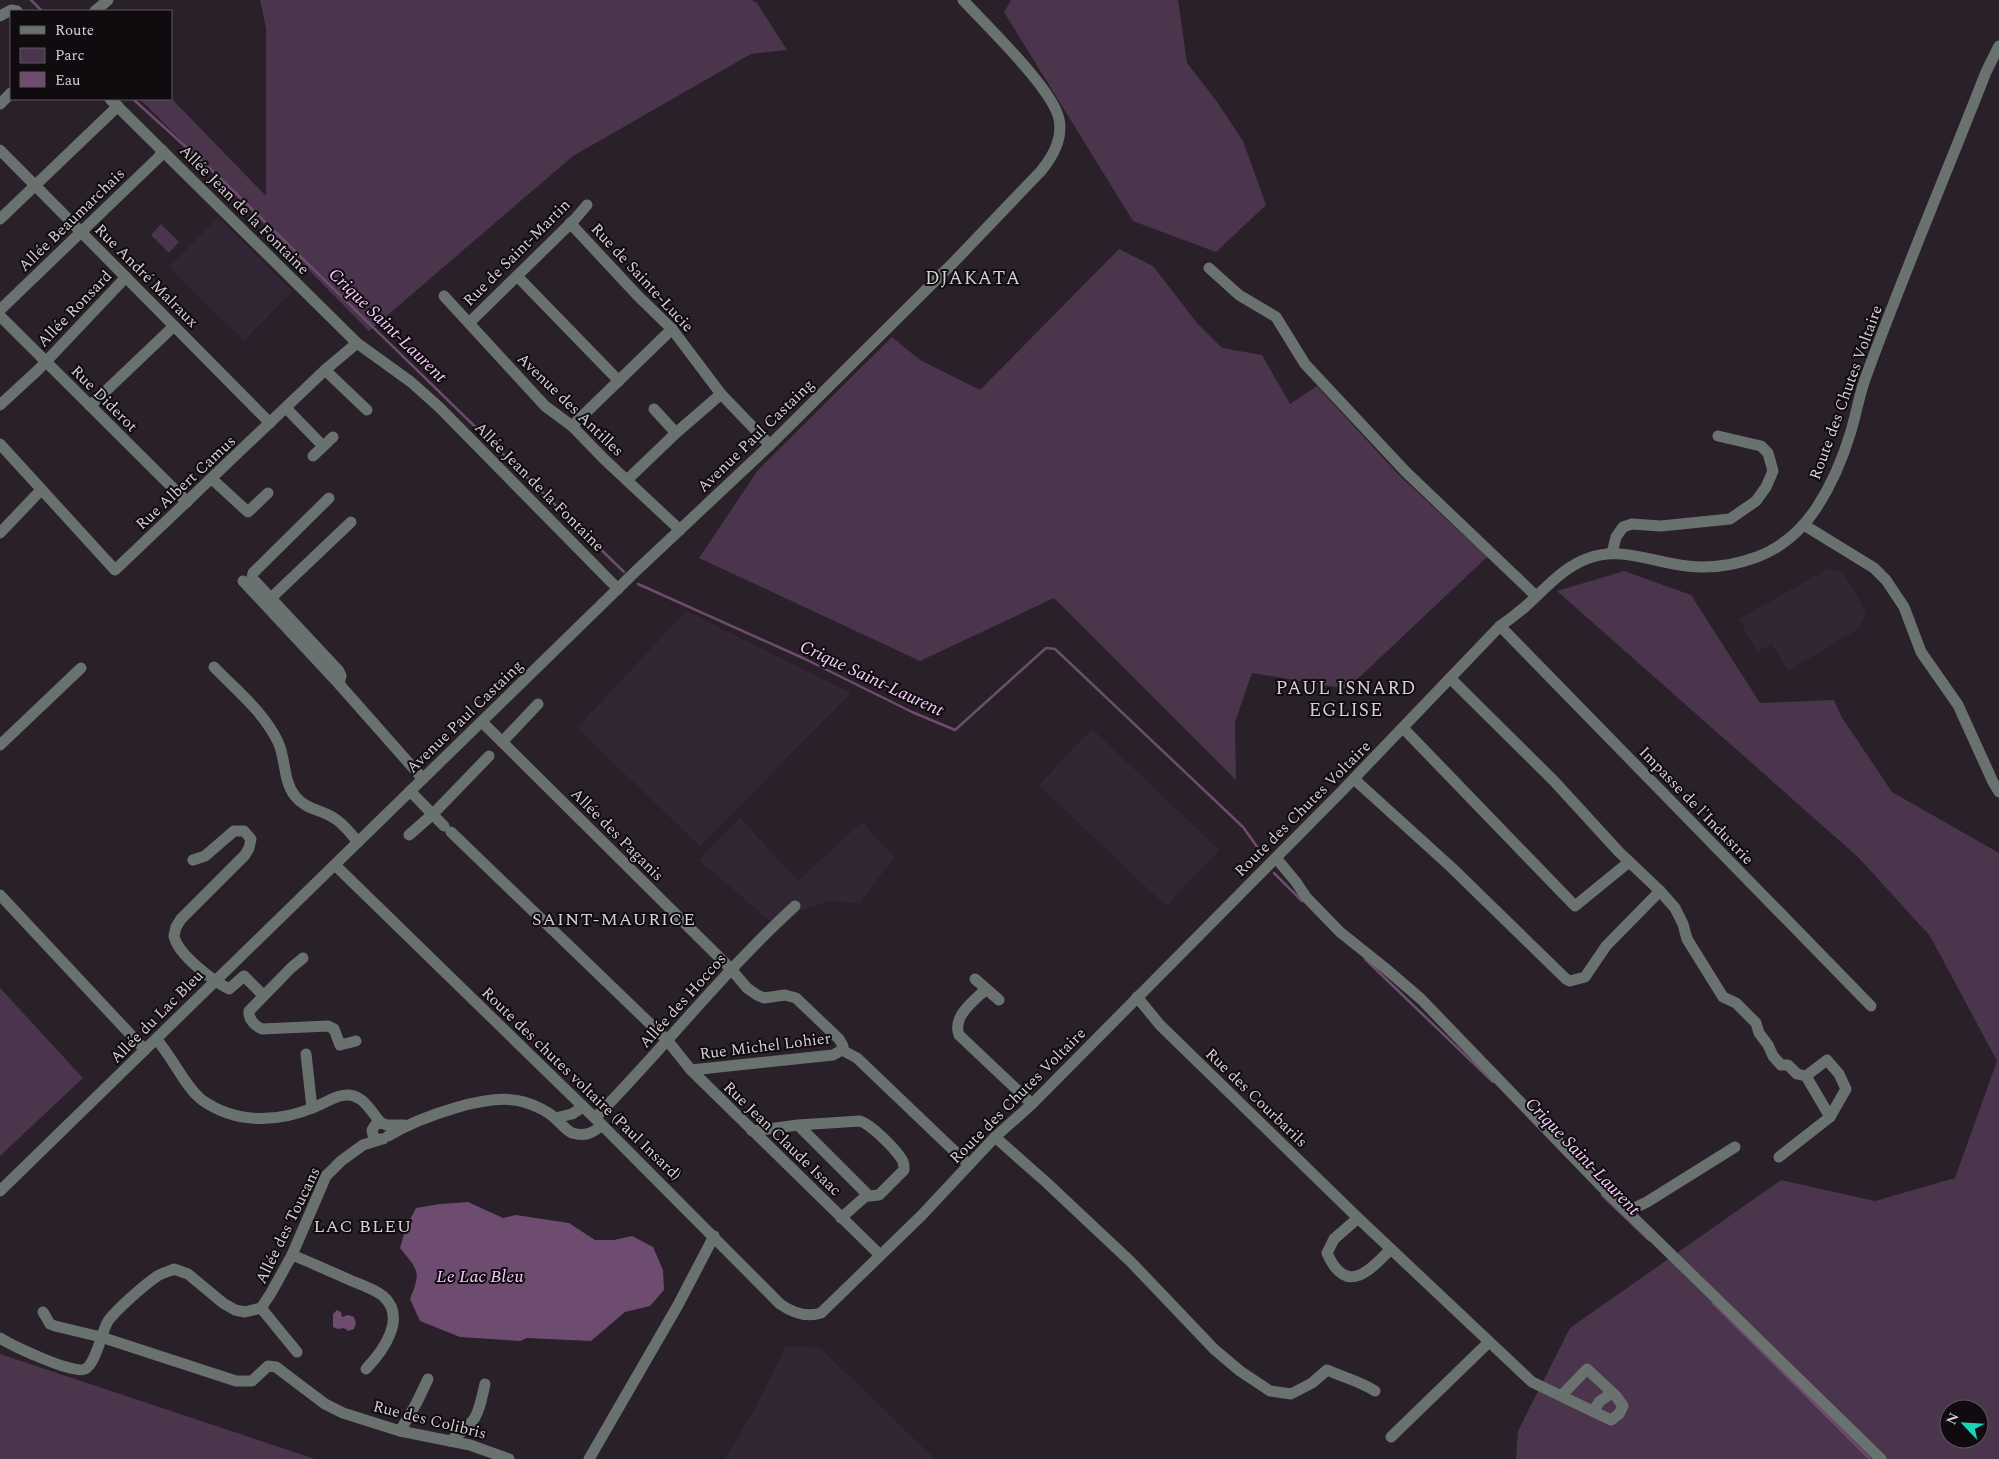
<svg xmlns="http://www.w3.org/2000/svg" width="1999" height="1459" font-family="Spectral,serif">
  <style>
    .built { fill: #332634 }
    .green { fill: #4a354d; fill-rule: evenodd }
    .water { fill: #6d4c70 }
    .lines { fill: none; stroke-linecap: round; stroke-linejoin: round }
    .stream { stroke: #6d4c70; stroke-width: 2.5 }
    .minor { stroke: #6a726f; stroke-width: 11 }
    .labels { text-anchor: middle; stroke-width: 4; stroke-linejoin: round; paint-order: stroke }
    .street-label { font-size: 16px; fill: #d5cfd6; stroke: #0f0b0f }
    .water-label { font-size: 18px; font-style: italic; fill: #f6cafa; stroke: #0f0b0f }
    .neighbourhood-label { font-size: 18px; letter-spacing: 1px; fill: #d5cfd6; stroke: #0f0b0f }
    .quarter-label { font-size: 19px; letter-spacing: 1px; fill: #d5cfd6; stroke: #0f0b0f }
  </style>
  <rect width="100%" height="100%" fill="#292029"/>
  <g class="built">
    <path d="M218,217l74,74 -48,50 -75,-74z"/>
    <path d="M1828,569l15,3 23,40 -6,12 1,3 -73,44 -16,-27 -15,8 -18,-33z"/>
    <path d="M686,611l165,82 -151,153 -123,-118z"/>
    <path d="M1092,729l127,121 -53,56 -127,-121z"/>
    <path d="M740,818l58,63 64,-59 32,35 -34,46 -31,-2 -27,9 -23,19 -80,-69z"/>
    <path d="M786,1346l34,2 115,111h-210l28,-47z"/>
  </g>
  <g class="green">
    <path d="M260,0h492l5,3 30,47 -36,4 -178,102 -204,175 -229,-232 31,-1 95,98v-168z"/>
    <path d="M1011,0h167l9,63 28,36 28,42 23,64 -50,47 -83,-31 -129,-209z"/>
    <path d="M161,224l18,18 -10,11 -18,-18z"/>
    <path d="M1119,249l34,17 44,57 25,25 40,7 28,49 27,-18 80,87 90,84 -140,132 -95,-16 -17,49 1,58 -182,-182 -134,63 -221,-103 59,-88 134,-133 28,23 60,30z"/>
    <path d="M1624,571l67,24 69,108 74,-3 7,16 51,76 107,61v606h-483l2,-28 52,-103 211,-148 94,21 80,-23 42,-117 -67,-125 -72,-79 -301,-266zM1949,1409h30v30h-30z"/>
    <path d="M0,988l83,90 -83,78z"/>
    <path d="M0,1354l315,105h-315z"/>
  </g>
  <g class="water">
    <path d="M468,1202l35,16 13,-3 53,8 26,17h19l18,-4 21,11 10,23 1,20 -14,16 -25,6 -34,29 -64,-3 -7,3 -60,-4 -40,-16 -10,-22c11,-27 9,-28 -10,-51l6,-21 10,-19 24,-4z"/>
    <path d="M337,1310l4,2 1,5 6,-2 6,2 2,6 -2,6 -6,2 -4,-3 -6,1 -5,-2v-13z"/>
  </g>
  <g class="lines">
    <g class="stream">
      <path d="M31,0l11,11"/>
      <path d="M133,99l86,78 405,395"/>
      <path d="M638,584l165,74 109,54 43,18 91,-82 9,1 188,178 20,28"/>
      <path d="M1274,873l28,28"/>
      <path d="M1365,959l128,123"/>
      <path d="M1602,1195l47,45"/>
      <path d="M1713,1303l157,156"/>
    </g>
    <g class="minor">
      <path d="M95,11l13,-11"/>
      <path d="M0,16l11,-6 6,1"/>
      <path d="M110,99l247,244 54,39 28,25 179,182"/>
      <path d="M0,104l11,-11"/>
      <path d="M0,150l270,273"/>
      <path d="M0,219l118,-113"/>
      <path d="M570,223l68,73 34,33 49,65 49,51"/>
      <path d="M1209,268l30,27 37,22 29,47 101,108 130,124"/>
      <path d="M517,276l102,105"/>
      <path d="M444,296l101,110 27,20 32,33 76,71"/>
      <path d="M0,310l159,-153 3,-7"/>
      <path d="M0,316l187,186"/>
      <path d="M469,323l106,-104 12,-14"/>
      <path d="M325,370l42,40"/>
      <path d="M0,405l39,-36 87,-92"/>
      <path d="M90,406l84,-80"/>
      <path d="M286,408l37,38"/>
      <path d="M654,409l22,24"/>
      <path d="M572,426l100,-97"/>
      <path d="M0,444l115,126 210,-200 32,-27"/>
      <path d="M313,456l20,-19"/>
      <path d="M212,479l36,33 20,-19"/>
      <path d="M627,480l49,-47 45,-39"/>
      <path d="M329,498l-76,75 -1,5 87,93 2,5 -2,8"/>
      <path d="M1804,525l70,43 12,12 18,27 17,45 37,53 35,77 6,10"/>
      <path d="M0,533l41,-43"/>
      <path d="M1612,553l4,-16 7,-10 9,-3 29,2 69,-7 26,-18 10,-14 7,-16 -5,-18 -7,-7 -43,-10"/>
      <path d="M243,581l96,103 84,95"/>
      <path d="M271,598l80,-76"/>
      <path d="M1500,626l371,380"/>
      <path d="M214,667c22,23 50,45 64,75 8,17 5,39 17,54 11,14 25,13 39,22 9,5 17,16 24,24"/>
      <path d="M1450,678l104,103 65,71 41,39"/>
      <path d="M482,722l249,247 16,19 10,7 7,3 21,-3 11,3 43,41 4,7 -1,4"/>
      <path d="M1403,728l172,178 54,-44"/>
      <path d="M502,742l36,-38"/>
      <path d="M0,745l81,-77"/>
      <path d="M1354,779l97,88 115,112 4,2 15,-4 21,-31 54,-55 15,17 8,16 4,15 36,58 13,6 20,20 3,10 9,12 5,11 8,9h7l9,9 9,2 24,41"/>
      <path d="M410,791l34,35"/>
      <path d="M451,832l216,208 24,30 189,185"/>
      <path d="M409,835l24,-21 56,-58"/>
      <path d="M1276,858l20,24 10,15 34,35 45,36 36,31 182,189 278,271"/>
      <path d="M193,860l12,-4 29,-25h10l7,8 -2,9 -4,7 -64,64 -5,8 -2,9c4,19 38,44 55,53l15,-13 19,19"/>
      <path d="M335,865l267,260 178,179c13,9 26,14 41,9l100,-97 74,-79 37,-33 308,-311 160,-167c9,-6 18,-13 26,-20 20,-18 37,-39 63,-48 32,-12 66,5 98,8 24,3 48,-1 70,-9 26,-10 45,-27 60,-50 15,-23 26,-49 34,-76 6,-20 9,-41 17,-60 37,-101 79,-199 118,-299l13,-26"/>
      <path d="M0,895l145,155"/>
      <path d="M303,958l-12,10 -42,43c-1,8 6,15 13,18l66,-3 6,3 6,16 16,-4"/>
      <path d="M975,979l24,21"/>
      <path d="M986,989c-12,12 -34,27 -27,46l73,69"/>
      <path d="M1137,997l23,28 198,193 174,164 79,38 8,-6 4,-8 -7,-10 -29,-27 -26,27"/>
      <path d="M156,1039c16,17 29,48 46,61 34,24 75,23 113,7 12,-5 25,-15 39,-11 12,4 19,18 27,27"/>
      <path d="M842,1050l15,8 112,107"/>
      <path d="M306,1054l6,54"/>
      <path d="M691,1070l142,-15 9,-5"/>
      <path d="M555,1118l17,-4 11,-7"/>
      <path d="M595,1118c68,-69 128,-146 200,-212"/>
      <path d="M752,1131l46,-6 62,-4c12,4 34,27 41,37 3,4 3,7 3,12l-25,25 -10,1 -71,-71"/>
      <path d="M388,1136c30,-18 102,-45 136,-34 10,3 23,9 31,16 6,6 10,11 17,15 13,4 21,0 30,-8"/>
      <path d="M995,1137l52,46 84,79 83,87 26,22 30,20 21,3 21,-11 15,-13c16,7 35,12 48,21"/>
      <path d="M383,1139h-7l-3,-4 -1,-5 4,-6 5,-1 6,2h17"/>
      <path d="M1779,1157l51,-40 16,-28 -7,-15 -12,-14 -21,16"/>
      <path d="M0,1191l637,-621 133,-125 182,-181 89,-93c12,-15 22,-32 18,-52 -6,-30 -73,-94 -96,-119"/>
      <path d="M1628,1211l19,-9 88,-55"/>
      <path d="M841,1218l26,-23"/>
      <path d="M1358,1218l-24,21 -7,14c19,43 41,19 64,-4"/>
      <path d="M292,1255c20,8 40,17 60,26 10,4 22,8 31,15 25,22 -1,56 -17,73"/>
      <path d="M261,1308l36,44"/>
      <path d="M43,1312l7,12 5,2 46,11 135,44h16l16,-15 8,1 49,37 18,9 57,18 70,14 39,14"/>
      <path d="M0,1338c13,8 74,37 85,31 11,-5 16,-36 23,-48 9,-12 35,-35 48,-44 5,-4 12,-5 18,-8l14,5 35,29 12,7 10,2 16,-4 10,-15 21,-38 34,-79 15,-15 22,-16 16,-5"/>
      <path d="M1593,1411l7,-10 12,-8"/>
      <path d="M400,1431l16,-27 12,-25"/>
      <path d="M1391,1437l98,-95"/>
      <path d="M450,1441c28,-22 27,-22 35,-57"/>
      <path d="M589,1459l89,-154 36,-69"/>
    </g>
  </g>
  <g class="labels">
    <g class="street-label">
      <text transform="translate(245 209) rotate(45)" y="6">Allée Jean de la Fontaine</text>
      <text transform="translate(71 219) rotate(-44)" y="6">Allée Beaumarchais</text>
      <text transform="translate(516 252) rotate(-45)" y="6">Rue de Saint-Martin</text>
      <text transform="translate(147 275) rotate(45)" y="6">Rue André Malraux</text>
      <text transform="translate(643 277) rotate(47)" y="6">Rue de Sainte-Lucie</text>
      <text transform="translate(74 308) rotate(-46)" y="6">Allée Ronsard</text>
      <text transform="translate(1845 392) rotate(-70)" y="6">Route des Chutes Voltaire</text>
      <text transform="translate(105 398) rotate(45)" y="6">Rue Diderot</text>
      <text transform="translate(571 404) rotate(44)" y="6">Avenue des Antilles</text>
      <text transform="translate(755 435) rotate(-44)" y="6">Avenue Paul Castaing</text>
      <text transform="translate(185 482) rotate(-43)" y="6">Rue Albert Camus</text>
      <text transform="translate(540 486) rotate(45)" y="6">Allée Jean de la Fontaine</text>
      <text transform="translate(464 716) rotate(-44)" y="6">Avenue Paul Castaing</text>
      <text transform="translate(1697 805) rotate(46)" y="6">Impasse de l'Industrie</text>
      <text transform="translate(1302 808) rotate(-45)" y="6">Route des Chutes Voltaire</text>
      <text transform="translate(618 834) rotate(45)" y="6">Allée des Paganis</text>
      <text transform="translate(682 1000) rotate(-48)" y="6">Allée des Hoccos</text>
      <text transform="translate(156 1016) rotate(-45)" y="6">Allée du Lac Bleu</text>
      <text transform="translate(765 1045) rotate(-7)" y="6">Rue Michel Lohier</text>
      <text transform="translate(582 1083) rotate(44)" y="6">Route des chutes voltaire (Paul Insard)</text>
      <text transform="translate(1017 1095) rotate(-45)" y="6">Route des Chutes Voltaire</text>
      <text transform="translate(1257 1097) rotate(44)" y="6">Rue des Courbarils</text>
      <text transform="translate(783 1138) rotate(44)" y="6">Rue Jean Claude Isaac</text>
      <text transform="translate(287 1225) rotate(-64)" y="6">Allée des Toucans</text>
      <text transform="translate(430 1419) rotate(14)" y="6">Rue des Colibris</text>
    </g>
    <g class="water-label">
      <text transform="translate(388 325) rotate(44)" y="6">Crique Saint-Laurent</text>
      <text transform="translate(872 678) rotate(25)" y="6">Crique Saint-Laurent</text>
      <text transform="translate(1583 1156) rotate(46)" y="6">Crique Saint-Laurent</text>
      <text x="480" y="1282">Le Lac Bleu</text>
    </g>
    <g class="neighbourhood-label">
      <text x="614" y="925">SAINT-MAURICE</text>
      <text x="363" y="1232">LAC BLEU</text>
    </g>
    <g class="quarter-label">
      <text x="973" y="284">DJAKATA</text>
      <text x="1346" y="694">PAUL ISNARD<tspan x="1346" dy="22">EGLISE</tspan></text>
    </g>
  </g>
  <rect x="10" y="10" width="162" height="90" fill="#0f0b0f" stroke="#5e595f"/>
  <rect x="20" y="26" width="25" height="8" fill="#6a726f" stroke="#5e595f"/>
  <text x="55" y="35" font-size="15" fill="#d5cfd6">Route</text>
  <rect x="20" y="48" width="25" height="15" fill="#4a354d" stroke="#5e595f"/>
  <text x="55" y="60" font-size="15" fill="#d5cfd6">Parc</text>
  <rect x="20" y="72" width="25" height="15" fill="#6d4c70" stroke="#5e595f"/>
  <text x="55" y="85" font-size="15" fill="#d5cfd6">Eau</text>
  <g transform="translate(1964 1424) rotate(295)"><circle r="24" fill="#0f0b0f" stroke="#5e595f"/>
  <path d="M0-4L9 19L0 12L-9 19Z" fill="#17d5b2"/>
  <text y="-8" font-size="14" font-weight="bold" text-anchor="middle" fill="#d5cfd6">N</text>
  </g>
</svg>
